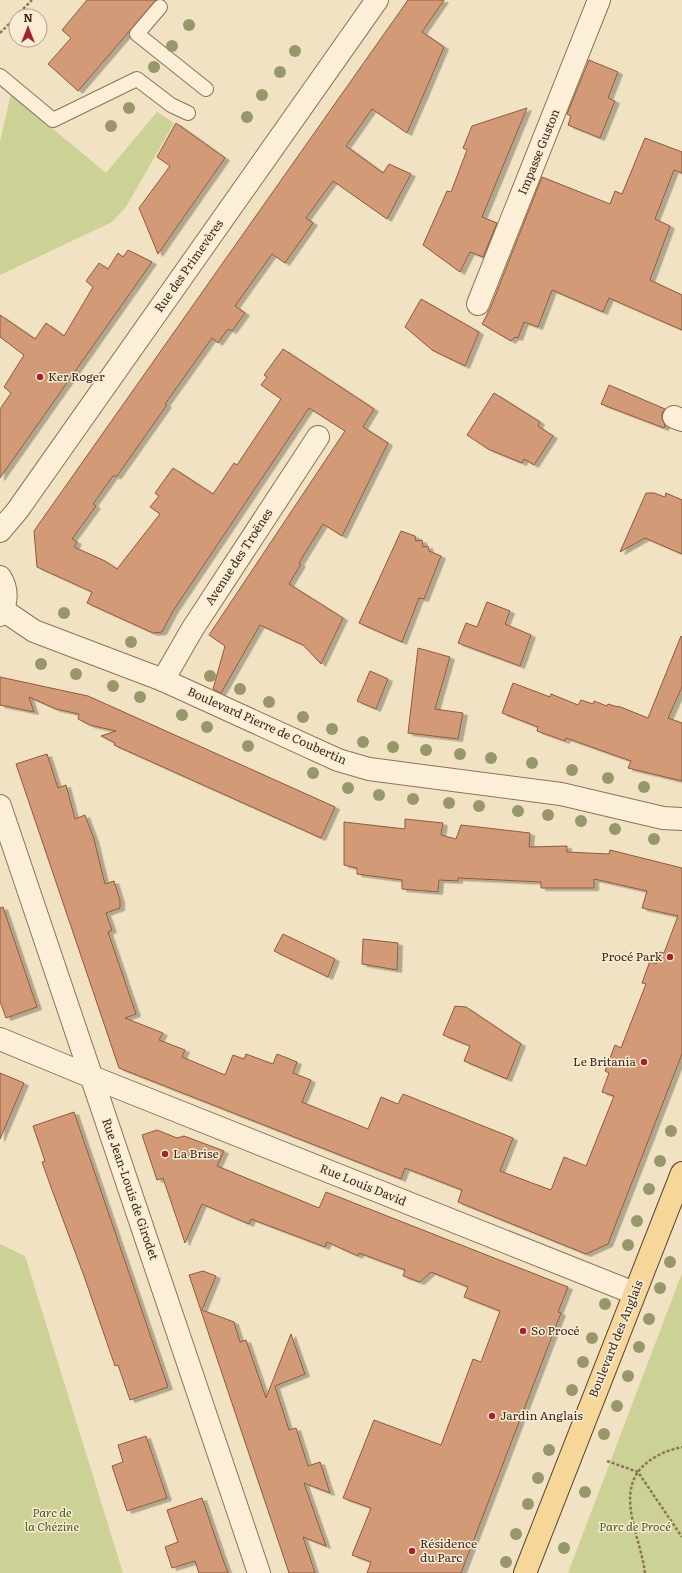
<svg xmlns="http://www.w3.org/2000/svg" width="682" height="1573" font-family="Literata,serif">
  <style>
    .green { fill: #ccd196 }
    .building { fill: #d29a76; stroke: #8f5a3c; filter: url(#shadow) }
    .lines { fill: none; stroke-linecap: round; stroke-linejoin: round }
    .service-casing { stroke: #8d7358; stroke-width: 16 }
    .minor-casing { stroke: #8d7358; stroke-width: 24 }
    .tertiary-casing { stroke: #8d7358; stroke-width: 24 }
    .primary-casing { stroke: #5b412d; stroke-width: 24 }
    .path { stroke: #8d7358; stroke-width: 2.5; stroke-dasharray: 3 2; stroke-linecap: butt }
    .service { stroke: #fbefd7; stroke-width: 14 }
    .minor { stroke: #fbefd7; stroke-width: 22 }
    .tertiary { stroke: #fbefd7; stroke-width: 22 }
    .primary { stroke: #f7d799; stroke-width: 22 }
    .tree { fill: #97976a }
    .poi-dot { fill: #a12428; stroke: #f8ecd4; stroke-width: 1.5 }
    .labels { text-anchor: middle; stroke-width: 3; stroke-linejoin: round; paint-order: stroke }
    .street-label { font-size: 12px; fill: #3c2b1d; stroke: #f8ecd4 }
    .poi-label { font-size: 12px; fill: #3c2b1d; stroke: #f8ecd4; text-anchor: start }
    .park-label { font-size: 12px; font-style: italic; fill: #4e5a22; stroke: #f8ecd4 }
  </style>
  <defs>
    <filter id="shadow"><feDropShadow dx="4.5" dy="2.5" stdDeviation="0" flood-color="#0004"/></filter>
  </defs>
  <rect width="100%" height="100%" fill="#f1e2c3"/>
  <g class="green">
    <path d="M11,94l95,79 51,-61 17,11 -48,84 -14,15 -112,53v-133z"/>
    <path d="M0,1244l25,12 98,317h-123z"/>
    <path d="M682,1273v300h-114z"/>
  </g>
  <g class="building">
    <path d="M87,0h69l-78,91 -30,-27 23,-26 -9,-8z"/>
    <path d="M408,0h36l-22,32 22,15 -20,47 -17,39 -35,-24 -26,37 37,27 6,-9 22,10 -24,45 -54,-38 -27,37 7,5 -28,40 -13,-9 -37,52 10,7 -13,18 -4,-2 -10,14 -6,-5 -47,66 2,1 -50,71h-4l-20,28 3,2 -24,33 5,3 -3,5 31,14 12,8 43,-55 -10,-7 9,-11 -4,-3 18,-25 40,26 21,-31 3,2 44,-66 -20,-14 6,-8 -3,-2 19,-26 91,60 -11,18 25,16 -46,93 -19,-12 -24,39 2,1 -12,20 54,34 -22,46 -18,-19 -43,-20 -39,68 -8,-4 12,-43 -16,-11 136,-204 -36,-23 -136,203 -11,21 -9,1 -66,-30 5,-11 -55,-25 -3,-36z"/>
    <path d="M589,60l29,12 -10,26 7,3 -15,37 -32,-13 3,-9 -4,-2z"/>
    <path d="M527,108l-45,109 15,6 -14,34 -13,-5 -10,20 -37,-27 24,-54 4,1 16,-42 -4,-2 9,-22z"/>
    <path d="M176,123l49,35 -67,96 -19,-46 31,-42 -13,-9z"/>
    <path d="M645,138l37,14v21l-8,-3 -19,49 15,7 -20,54 32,15v35l-73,-32 -6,14 -51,-22 -14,37 -14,-5 -6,16 -3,-1 -4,4 -29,-17 8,-15 52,-132 68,27 5,-13 7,3z"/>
    <path d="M128,250l24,12 -152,216v-69l11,-16 -7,-6 20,-32 -24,-18v-22l35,24 11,-16 18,13 29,-49 -7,-6 13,-18 9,6 10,-16 5,4z"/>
    <path d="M421,299l58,33 -14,34 -33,-16 -27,-23z"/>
    <path d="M609,385l56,24 -3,4v6l3,6 -1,3 -63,-24z"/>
    <path d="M494,393l46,29 -2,4 15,10 -19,29 -10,-6 -2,4 -34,-14 -21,-14z"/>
    <path d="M646,493h8l11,4 1,-4 16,7v54l-37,-16 -25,14z"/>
    <path d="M401,531l14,5 1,5 6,-1 1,7 5,-1 1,5 12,5 -17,43 -5,-1 -17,44 -43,-19z"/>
    <path d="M487,602l23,9 -5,13 26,11 -11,31 -62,-23 8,-20 11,4z"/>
    <path d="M681,636l1,1v50l-14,31 14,5v58l-54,-13 3,-7 -65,-23 -1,3 -28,-10 1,-4 -36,-14 11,-30 37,14 1,-3 27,11 3,-5 12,4 1,-3 13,5 1,-2 10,3v-1l30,12z"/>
    <path d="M418,648l32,9 -15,52 28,4 -5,26 -50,-6z"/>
    <path d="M370,671l18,8 -12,30 -19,-8z"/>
    <path d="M0,677l88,19 247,111 -14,31 -207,-93 1,-2 -14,-7 15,-5 -26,-6 -12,-6 1,-5 -23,-5 -27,-12 5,15 -34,-7z"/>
    <path d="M47,754l11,34 8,-3 9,34 10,-4 9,24 11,45 9,-3 6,19v8l-14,5 6,17 -4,2 28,82 -11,4 38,15 -4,7 26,10 -3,7 43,18 8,-20 11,4 2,-5 27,10 4,-10 20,8 -4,11 18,7 -9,22 66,27 13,-32 17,7 5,-10 110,44 -13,33 51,19 13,-33 22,9 28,-70 -12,-4 7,-19 -4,-2 10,-26 6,3 25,-64 -4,-1 8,-22 6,3 4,-12 4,1 14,-37 -36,-8 5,-17 -53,-12v9h-53v-6l-83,-4v3l-19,-1 -1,12 -36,-3v-9l-45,-6v-6l-13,-3v-43l61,7v-10l38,4 -2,12 15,4 5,-14 69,8 -1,14 38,-1v6l42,2 1,-4 72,18v186l-74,190 -22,10 -128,-52 4,-12 -57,-22 -4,11 -282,-111 -103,-304z"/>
    <path d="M3,907l34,100 -31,11 -6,-17v-93z"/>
    <path d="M283,934l52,25 -7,18 -54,-26z"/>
    <path d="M363,939l35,4 -1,27 -35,-6z"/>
    <path d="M455,1006l11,1 55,37 -14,35 -43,-18 6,-15 -27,-11z"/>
    <path d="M0,1073l24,10 -24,56z"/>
    <path d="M74,1112l94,275 -38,13 -12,-35 -3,1 -31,-90 -32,-86 -10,-28 3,-1 -12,-35z"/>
    <path d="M157,1130l20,8 7,-2 40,15 -7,15 102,42 7,-16 242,95 -10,25 3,1 -100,260h-94l4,-11 -19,-7 19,-47 -28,-10 31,-78 67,25 32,-86 8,3 19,-51 -36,-14 4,-10 -37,-15 -11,10 -17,-6 2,-6 -46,-17 -1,3 -31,-14 -2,5 -74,-28 -2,5 -47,-20 -17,39 -22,-65 -6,2 -15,-45z"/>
    <path d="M203,1271l13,5 -14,34 32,12 6,20 6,-2 20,58 25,-64 14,40 -30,12 14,44 7,-2 12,38 12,-4 10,31 -26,-10 22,63 -23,-9 12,36h-26l-100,-298z"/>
    <path d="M146,1436l21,62 -40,13 -15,-45 11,-4 -5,-17z"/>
    <path d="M202,1498l18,53 8,22h-29l-4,-12 -23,7 -7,-21 13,-5 -11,-32z"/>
  </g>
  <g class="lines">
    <g class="service-casing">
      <g id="service">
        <path d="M160,7l-23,27 69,55"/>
        <path d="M0,76l53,44 84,-41 34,26 17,8"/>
      </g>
    </g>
    <g class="minor-casing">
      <g id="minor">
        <path d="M478,304l121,-304"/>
        <path d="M674,417l8,3"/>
        <path d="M0,531l17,-20 360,-511"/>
        <path d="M163,680l30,-52 125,-191"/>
        <path d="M0,806l259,767"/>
        <path d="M0,1039l92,38 542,216"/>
      </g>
    </g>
    <g class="tertiary-casing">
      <g id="tertiary">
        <path d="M0,577c8,12 7,26 0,38"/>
        <path d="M3,610l31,21 129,49 175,80 31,9 192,25 102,24 19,1"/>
      </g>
    </g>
    <g class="primary-casing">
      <path id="primary" d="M525,1573l157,-400"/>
    </g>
    <g class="path">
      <path d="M16,16l16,-16"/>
      <path d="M0,33l16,-16"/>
      <path d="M607,1461l31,11 44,65"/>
      <path d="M645,1573c-5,-41 -38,-92 14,-118 7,-4 15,-6 23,-8"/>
    </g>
    <use href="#service" class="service"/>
    <use href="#minor" class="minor"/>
    <use href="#tertiary" class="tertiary"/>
    <use href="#primary" class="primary"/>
  </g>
  <g class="tree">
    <circle cx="189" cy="25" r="6"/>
    <circle cx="172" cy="46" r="6"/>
    <circle cx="295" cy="51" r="6"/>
    <circle cx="154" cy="67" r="6"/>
    <circle cx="280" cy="72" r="6"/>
    <circle cx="262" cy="95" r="6"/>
    <circle cx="129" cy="108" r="6"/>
    <circle cx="247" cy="117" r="6"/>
    <circle cx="111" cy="126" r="6"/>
    <circle cx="64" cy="613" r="6"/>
    <circle cx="131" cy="642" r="6"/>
    <circle cx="41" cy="664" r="6"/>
    <circle cx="76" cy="674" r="6"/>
    <circle cx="210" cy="676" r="6"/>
    <circle cx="113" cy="686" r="6"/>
    <circle cx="240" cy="689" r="6"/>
    <circle cx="140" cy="697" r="6"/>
    <circle cx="269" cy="702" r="6"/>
    <circle cx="182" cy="715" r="6"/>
    <circle cx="303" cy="717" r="6"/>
    <circle cx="207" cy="727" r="6"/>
    <circle cx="332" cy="729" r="6"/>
    <circle cx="363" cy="742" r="6"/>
    <circle cx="248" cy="746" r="6"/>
    <circle cx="393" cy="747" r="6"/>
    <circle cx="426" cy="750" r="6"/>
    <circle cx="460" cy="754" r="6"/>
    <circle cx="491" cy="758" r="6"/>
    <circle cx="532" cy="763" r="6"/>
    <circle cx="572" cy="770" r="6"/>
    <circle cx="313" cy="773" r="6"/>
    <circle cx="608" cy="778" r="6"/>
    <circle cx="644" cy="787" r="6"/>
    <circle cx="348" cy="788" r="6"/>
    <circle cx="379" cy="795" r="6"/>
    <circle cx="413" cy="799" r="6"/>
    <circle cx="449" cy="803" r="6"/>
    <circle cx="479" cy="806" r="6"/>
    <circle cx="518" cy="811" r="6"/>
    <circle cx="548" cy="815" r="6"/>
    <circle cx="581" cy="821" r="6"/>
    <circle cx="615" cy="829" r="6"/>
    <circle cx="654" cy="839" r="6"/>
    <circle cx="671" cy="1131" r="6"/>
    <circle cx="660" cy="1161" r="6"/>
    <circle cx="649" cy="1189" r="6"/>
    <circle cx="637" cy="1221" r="6"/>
    <circle cx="628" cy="1245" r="6"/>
    <circle cx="670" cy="1262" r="6"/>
    <circle cx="660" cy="1288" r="6"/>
    <circle cx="605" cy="1304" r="6"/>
    <circle cx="649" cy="1319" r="6"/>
    <circle cx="592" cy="1338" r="6"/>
    <circle cx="639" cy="1347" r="6"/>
    <circle cx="583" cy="1362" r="6"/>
    <circle cx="628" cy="1376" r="6"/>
    <circle cx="572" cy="1390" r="6"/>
    <circle cx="617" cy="1406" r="6"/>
    <circle cx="604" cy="1434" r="6"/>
    <circle cx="549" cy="1450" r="6"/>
    <circle cx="538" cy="1478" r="6"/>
    <circle cx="585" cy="1492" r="6"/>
    <circle cx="528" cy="1504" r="6"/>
    <circle cx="516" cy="1534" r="6"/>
    <circle cx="564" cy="1548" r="6"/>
    <circle cx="506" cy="1562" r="6"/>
  </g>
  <g class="poi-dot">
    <circle cx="40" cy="377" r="4"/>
    <circle cx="670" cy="957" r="4"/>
    <circle cx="644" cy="1062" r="4"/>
    <circle cx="165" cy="1154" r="4"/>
    <circle cx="523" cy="1331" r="4"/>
    <circle cx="492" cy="1416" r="4"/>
    <circle cx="412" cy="1551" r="4"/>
  </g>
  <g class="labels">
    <g class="street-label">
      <text transform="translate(539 152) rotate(-68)" y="4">Impasse Guston</text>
      <text transform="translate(189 266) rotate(-55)" y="4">Rue des Primevères</text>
      <text transform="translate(239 557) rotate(-57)" y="4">Avenue des Troënes</text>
      <text transform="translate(267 726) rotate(24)" y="4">Boulevard Pierre de Coubertin</text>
      <text transform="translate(363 1185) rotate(22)" y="4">Rue Louis David</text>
      <text transform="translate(130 1189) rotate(71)" y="4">Rue Jean-Louis de Girodet</text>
      <text transform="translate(616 1339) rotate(-68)" y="4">Boulevard des Anglais</text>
    </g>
    <g class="poi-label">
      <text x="48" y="381">Ker Roger</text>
      <text x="662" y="961" text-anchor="end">Procé Park</text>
      <text x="636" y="1066" text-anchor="end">Le Britania</text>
      <text x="173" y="1158">La Brise</text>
      <text x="531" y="1335">So Procé</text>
      <text x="500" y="1420">Jardin Anglais</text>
      <text x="420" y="1548">Résidence<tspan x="420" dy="14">du Parc</tspan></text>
    </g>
    <g class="park-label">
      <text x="52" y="1517">Parc de<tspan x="52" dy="14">la Chézine</tspan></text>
      <text x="635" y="1531">Parc de Procé</text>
    </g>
  </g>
  <g transform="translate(28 28)"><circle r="19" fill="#f8ecd4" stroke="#ad9f8b"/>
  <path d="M0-3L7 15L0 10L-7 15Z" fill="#a12428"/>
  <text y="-6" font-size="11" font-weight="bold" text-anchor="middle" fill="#3c2b1d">N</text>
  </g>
</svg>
